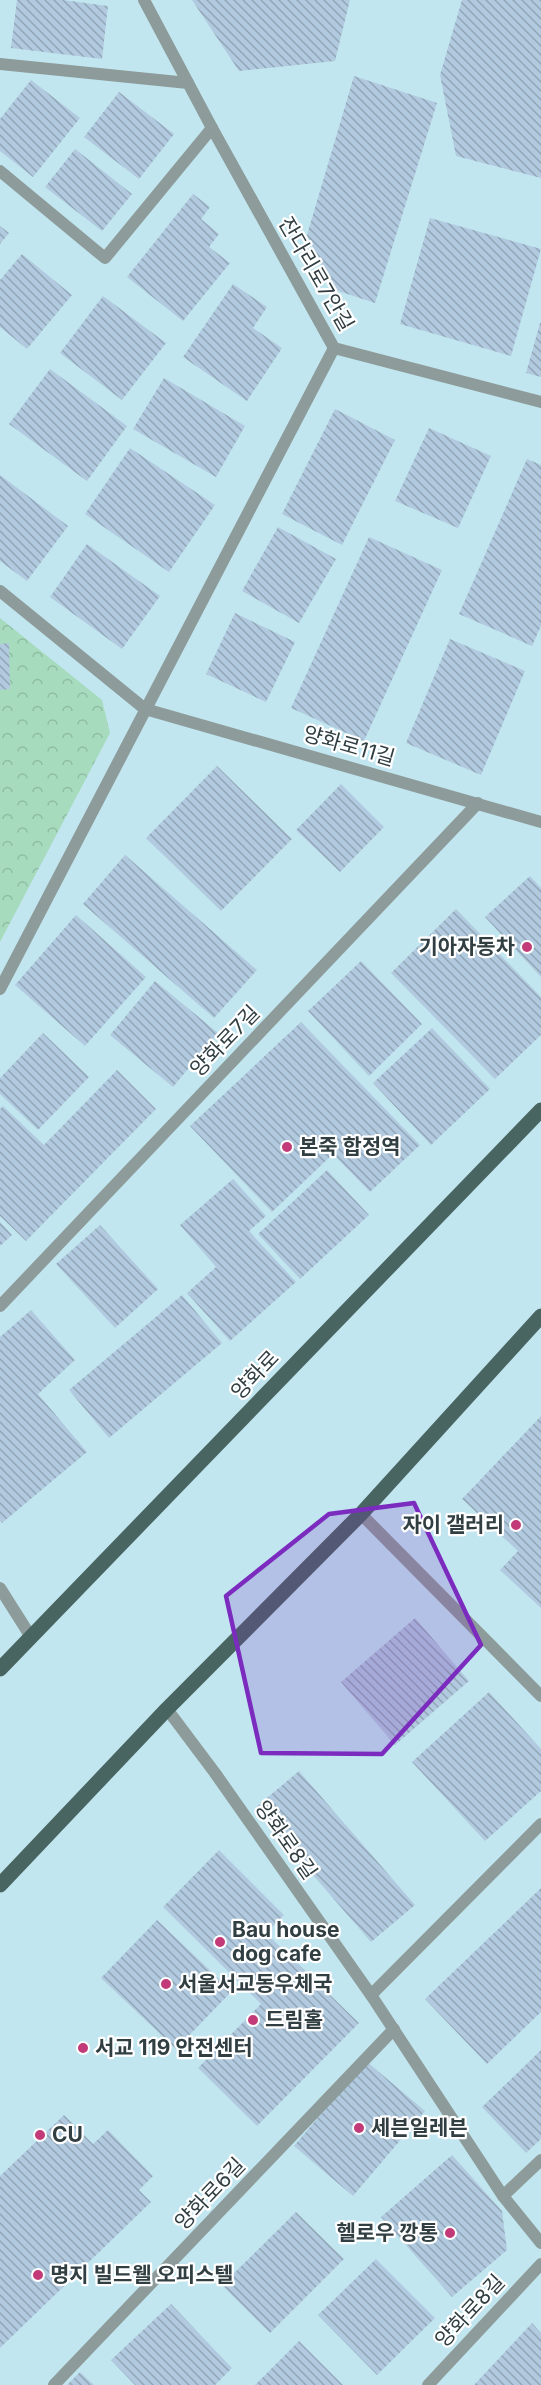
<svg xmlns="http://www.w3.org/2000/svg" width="541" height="2385" font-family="Inter,'Noto Sans KR',sans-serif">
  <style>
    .park { fill: url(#park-crowns) }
    .building { fill: url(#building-back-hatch) }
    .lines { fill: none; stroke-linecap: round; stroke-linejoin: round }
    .service { stroke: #8d9c9a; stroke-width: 12 }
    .minor { stroke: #8d9c9a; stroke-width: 12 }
    .primary { stroke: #496562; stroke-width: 15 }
    .marked { fill: #7b2cbf; fill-opacity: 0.2; stroke: #7b2cbf; stroke-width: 4.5; stroke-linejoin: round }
    .poi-dot { fill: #c23a77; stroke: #fff; stroke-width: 2 }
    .labels { text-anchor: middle; stroke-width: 4.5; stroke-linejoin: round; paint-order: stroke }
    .street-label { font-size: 21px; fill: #313f43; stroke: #fff }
    .poi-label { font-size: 21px; font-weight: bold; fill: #313f43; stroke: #fff; text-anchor: start }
  </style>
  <defs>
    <pattern id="park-crowns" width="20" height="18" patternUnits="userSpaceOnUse" patternTransform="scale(1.5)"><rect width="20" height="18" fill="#a6dbbe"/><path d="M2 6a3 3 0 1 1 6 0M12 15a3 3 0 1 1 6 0" fill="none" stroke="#8fbda4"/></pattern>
    <pattern id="building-back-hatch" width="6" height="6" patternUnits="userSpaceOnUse" patternTransform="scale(1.5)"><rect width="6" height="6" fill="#b1cadf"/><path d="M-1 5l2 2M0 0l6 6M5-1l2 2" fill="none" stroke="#91a5b6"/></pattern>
  </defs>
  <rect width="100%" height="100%" fill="#c2e6f0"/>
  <path class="park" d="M0,618l102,82 8,33 -110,209z"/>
  <g class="building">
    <path d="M17,0h46l45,6 -6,53 -91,-11z"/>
    <path d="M192,0h158l-15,61 -96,10z"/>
    <path d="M462,0h79v178l-85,-22 -16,-81z"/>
    <path d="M354,76l83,27 -62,200 -43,-14 -25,-54z"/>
    <path d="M31,80l49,38 -47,59 -33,-26v-32z"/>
    <path d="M119,92l55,42 -35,45 -55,-42z"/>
    <path d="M75,149l57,45 -30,37 -57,-44z"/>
    <path d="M193,194l17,13 -9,12 18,15 -10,13 21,16 -47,58 -56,-44z"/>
    <path d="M430,218l111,31 -30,107 -111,-32z"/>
    <path d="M0,226l9,7 -9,11z"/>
    <path d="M22,254l50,41 -45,54 -27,-22v-47z"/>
    <path d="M233,284l34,23 -14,21 29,20 -35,53 -64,-44z"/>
    <path d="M103,296l63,47 -44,57 -62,-47z"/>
    <path d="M540,323h1v54l-15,-4z"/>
    <path d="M50,369l77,57 -40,55 -78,-57z"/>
    <path d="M164,378l81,48 -29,51 -83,-48z"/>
    <path d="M335,409l60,31 -53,105 -60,-31z"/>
    <path d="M429,428l62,28 -33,72 -63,-27z"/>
    <path d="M130,448l85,57 -46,67 -84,-58z"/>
    <path d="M527,459l14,6v161l-9,20 -73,-32z"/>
    <path d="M0,475l68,51 -41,55 -27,-20z"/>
    <path d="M278,527l58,32 -37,64 -57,-32z"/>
    <path d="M369,537l73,33 -78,171 -73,-33z"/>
    <path d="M87,544l73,52 -38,53 -72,-52z"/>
    <path d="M235,613l60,29 -29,60 -60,-28z"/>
    <path d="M450,639l75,32 -44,104 -75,-32z"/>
    <path d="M9,643l1,46 -10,1v-46z"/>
    <path d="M217,766l75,73 -71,72 -75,-73z"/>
    <path d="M341,784l43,43 -44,45 -44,-42z"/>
    <path d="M125,855l132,115 -43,48 -131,-114z"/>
    <path d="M530,876l11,12v89l-56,-60z"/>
    <path d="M456,909l85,88v38l-46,44 -104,-106z"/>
    <path d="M76,915l70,62 -61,69 -70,-61z"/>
    <path d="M361,961l61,63 -53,52 -61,-65z"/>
    <path d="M155,981l63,52 -45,54 -63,-52z"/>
    <path d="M301,1022l119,123 -50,47 -37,-38 -61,58 -82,-86z"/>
    <path d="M432,1028l58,61 -59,56 -58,-62z"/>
    <path d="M43,1033l46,44 -51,53 -38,-36v-16z"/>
    <path d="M117,1070l39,39 -130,132 -26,-25v-107l3,-3 41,39z"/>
    <path d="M327,1170l42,45 -69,64 -42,-45z"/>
    <path d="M233,1179l33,37 -17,15 47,51 -66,59 -43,-48 29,-26 -36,-42z"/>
    <path d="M0,1222l12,13 -12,11z"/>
    <path d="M100,1225l58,64 -43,39 -59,-64z"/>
    <path d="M182,1295l40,48 -113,95 -40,-48z"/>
    <path d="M31,1310l44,50 -37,34 49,58 -85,71 -2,-3v-183z"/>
    <path d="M541,1416v192l-41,-38 18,-19 -56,-52z"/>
    <path d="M415,1618l54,63 -74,64 -54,-63z"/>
    <path d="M489,1692l52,57v42l-56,50 -73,-79z"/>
    <path d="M299,1771l116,134 -44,37 -116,-134z"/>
    <path d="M219,1850l65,65 -18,18 93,90 -102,103 -59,-58 63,-64 -98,-97z"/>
    <path d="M541,1888v124l-54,52 -62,-65z"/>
    <path d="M157,1920l75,71 -56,58 -75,-71z"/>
    <path d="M541,2050v89l-15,14 -44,-46z"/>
    <path d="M366,2061l59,50 -72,85 -59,-50z"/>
    <path d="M64,2115l29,29 15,-14 45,46 -14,14 12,12 -151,146v-172z"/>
    <path d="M452,2155l50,56 5,39 -55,47 -71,-80z"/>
    <path d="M296,2212l48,47 -74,74 -48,-48z"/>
    <path d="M376,2259l59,59 -58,57 -59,-60z"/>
    <path d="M171,2304l61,64 -17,17h-80l-24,-25z"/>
    <path d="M532,2323l9,10v52h-67z"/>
    <path d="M299,2341l44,44h-88z"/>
    <path d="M80,2372l14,13h-27z"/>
  </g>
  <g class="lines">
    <g class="service">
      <path d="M0,64l188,19"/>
      <path d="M0,171l105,87 107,-130"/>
      <path d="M0,1306l478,-503"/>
      <path d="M361,1514l180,182"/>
      <path d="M167,1709l48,64 156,222 132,201 38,47"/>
      <path d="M371,1995l170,-171"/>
      <path d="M503,2196l38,-36"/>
      <path d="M54,2385l340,-356"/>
      <path d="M428,2385l113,-121"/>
    </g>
    <g class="minor">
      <path d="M144,0l68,128 122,220 207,54"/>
      <path d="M0,591l145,118 396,113"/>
      <path d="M0,989l334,-641"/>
      <path d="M0,1588l31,49"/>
    </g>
    <g class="primary">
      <path d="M0,1669l541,-559"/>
      <path d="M0,1885l167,-176 194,-195 180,-198"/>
    </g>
  </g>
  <path class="marked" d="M414,1503l67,142 -99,109 -121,-1 -35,-157 103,-82z"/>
  <g class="poi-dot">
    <circle cx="527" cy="947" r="6"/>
    <circle cx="287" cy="1147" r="6"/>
    <circle cx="516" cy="1525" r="6"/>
    <circle cx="220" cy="1942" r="6"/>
    <circle cx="166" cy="1984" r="6"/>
    <circle cx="253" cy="2020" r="6"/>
    <circle cx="83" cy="2048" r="6"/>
    <circle cx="359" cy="2128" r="6"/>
    <circle cx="40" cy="2135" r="6"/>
    <circle cx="450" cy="2233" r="6"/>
    <circle cx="38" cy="2275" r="6"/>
  </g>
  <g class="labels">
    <g class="street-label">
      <text transform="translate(316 274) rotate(60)" y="7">잔다리로7안길</text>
      <text transform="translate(349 746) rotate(16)" y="7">양화로11길</text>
      <text transform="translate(225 1041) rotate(-46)" y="7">양화로7길</text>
      <text transform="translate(255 1375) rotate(-46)" y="7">양화로</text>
      <text transform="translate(286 1840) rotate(55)" y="7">양화로8길</text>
      <text transform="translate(210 2194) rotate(-46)" y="7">양화로6길</text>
      <text transform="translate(470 2311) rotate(-47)" y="7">양화로8길</text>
    </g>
    <g class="poi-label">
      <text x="515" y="954" text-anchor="end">기아자동차</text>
      <text x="299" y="1154">본죽 합정역</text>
      <text x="504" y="1532" text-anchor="end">자이 갤러리</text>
      <text x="232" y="1937">Bau house<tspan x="232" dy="24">dog cafe</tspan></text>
      <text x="178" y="1991">서울서교동우체국</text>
      <text x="265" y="2027">드림홀</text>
      <text x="95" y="2055">서교 119 안전센터</text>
      <text x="371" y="2135">세븐일레븐</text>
      <text x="52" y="2142">CU</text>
      <text x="438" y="2240" text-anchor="end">헬로우 깡통</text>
      <text x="50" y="2282">명지 빌드웰 오피스텔</text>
    </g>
  </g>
</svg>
